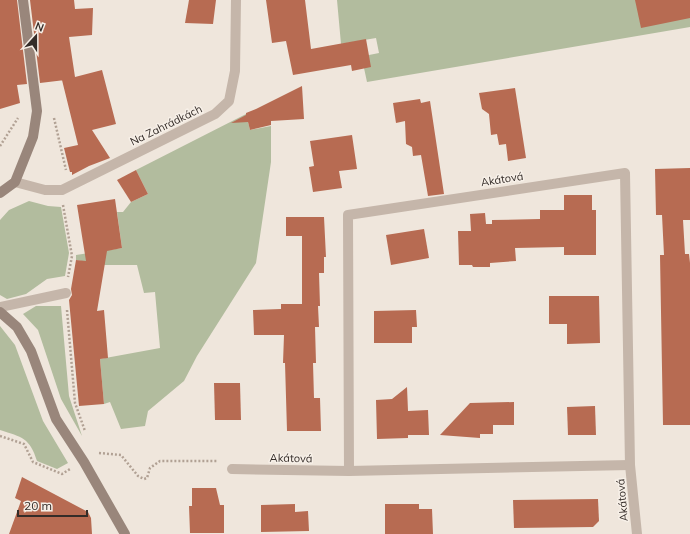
<svg xmlns="http://www.w3.org/2000/svg" width="690" height="534" font-family="Mulish,sans-serif">
  <style>
    .green { fill: #b2bc9e }
    .building { fill: #b76b52 }
    .lines { fill: none; stroke-linecap: round; stroke-linejoin: round }
    .path { stroke: #b1a194; stroke-width: 2.5; stroke-dasharray: 2 2; stroke-linecap: butt }
    .lane { stroke: #c5b6aa; stroke-width: 10 }
    .street { stroke: #c5b6aa; stroke-width: 10 }
    .secondary { stroke: #99867b; stroke-width: 10 }
    .labels { text-anchor: middle; stroke-width: 3; stroke-linejoin: round; paint-order: stroke }
    .street-label { font-size: 11px; fill: #342c28; stroke: #f7f0e8 }
  </style>
  <rect width="100%" height="100%" fill="#efe6dc"/>
  <g class="green">
    <path d="M337,0h353v27l-323,55 -3,-14 5,-13 10,-2 -3,-15 -35,6z"/>
    <path d="M246,114l4,16 21,-4v36l-15,101 -59,93 -13,25 -36,30 -3,15 -24,3 -11,-27 -6,2 -4,-45 60,-11 -5,-56 -11,1 -7,-28h-32l-29,-5v-5l46,-7 -5,-36h6l8,-10 17,-8 -12,-24z"/>
    <path d="M29,201l19,5 13,1 8,46 -4,23 -18,3 -21,15 -19,5 -7,-4v-75l9,-10z"/>
    <path d="M36,306h25l8,90 13,40 -21,-37 -23,-69 -15,-16z"/>
    <path d="M0,326l15,19 28,76 25,42 -11,6 -20,-8c-7,-23 -15,-24 -37,-31z"/>
  </g>
  <g class="building">
    <path d="M0,0h17l10,84 -10,1 3,18 -20,6z"/>
    <path d="M30,0h44l1,9 18,-1 -1,27 -23,2 6,40 27,-7 14,54 -24,6 18,28 -21,8 -17,9v-3h-2l-6,-24 14,-3 -16,-65h3l-25,3z"/>
    <path d="M189,0h27l-3,24 -28,-1z"/>
    <path d="M266,0h39l6,49 55,-10 5,28 -19,4 -1,-6 -58,10 -7,-34 -14,2z"/>
    <path d="M635,0h55v18l-49,10z"/>
    <path d="M302,86l2,33 -33,2v4l-21,5 -2,-8 -17,1 15,-8v-2l10,-4z"/>
    <path d="M515,88l11,70 -18,3 -2,-17 -7,1 -2,-11 -6,1 -2,-21 -7,-5 -3,-16z"/>
    <path d="M420,99l1,4 9,-2 14,93 -16,2 -7,-41 -8,1 -1,-9 -6,-3 -1,-23 -9,2 -3,-20z"/>
    <path d="M352,135l5,34 -18,2 3,17 -29,4 -4,-25 5,-1 -4,-25z"/>
    <path d="M690,168v52h-7l2,34h4l1,9v162h-27l-3,-170h4l-2,-40h-6l-1,-46z"/>
    <path d="M136,170l12,24 -17,8 -14,-22z"/>
    <path d="M564,195h28v15h4v45h-32v-8l-49,1 1,13 -26,2v4h-17l-1,-2h-13l-1,-34h13l-1,-17 15,-1 1,11h6v-4l48,-1v-9h24z"/>
    <path d="M115,199l7,49 -15,3 -10,60 7,-1 4,48 -8,1 4,45 -25,2 -10,-106 3,-5 -1,-6 5,-29 10,1 -9,-56z"/>
    <path d="M286,217h38l2,40h-2v16h-5l1,33h-2l1,21h-4l1,36h-3l1,35h6l1,33h-34l-2,-68h-2l1,-28h-30l-1,-25 28,-1v-5h21v-68h-16z"/>
    <path d="M424,229l5,29 -38,7 -5,-30z"/>
    <path d="M549,296h50l1,47 -33,1v-20h-18z"/>
    <path d="M416,310l1,17h-5v16h-38v-32z"/>
    <path d="M214,383h26l1,37h-26z"/>
    <path d="M407,387l1,24 20,-1 1,25h-21v3l-31,1 -1,-39 16,-1z"/>
    <path d="M514,402v23h-21v9h-13v4l-40,-3 30,-32z"/>
    <path d="M595,406l1,29h-28l-1,-28z"/>
    <path d="M22,477l66,35 3,6 1,16h-83l12,-33 -6,-3z"/>
    <path d="M192,488h24l4,17h4v28h-34l-1,-27h3z"/>
    <path d="M598,499l1,22 -6,6 -79,1 -1,-28z"/>
    <path d="M295,504v8l13,-1 1,20 -48,1v-27z"/>
    <path d="M385,504h34v5h13l1,25h-48z"/>
  </g>
  <g class="lines">
    <g class="path">
      <path d="M54,118l12,52"/>
      <path d="M0,146l18,-28"/>
      <path d="M63,205l9,51 -4,21"/>
      <path d="M67,310l8,93 10,28"/>
      <path d="M0,436l24,8 9,18 29,12 8,-5"/>
      <path d="M99,453l22,2 17,21 6,3 3,-1 3,-10 10,-7h58"/>
    </g>
    <path class="lane" d="M0,307l66,-14"/>
    <g class="street">
      <path d="M15,182l30,8h17l153,-76 14,-13 6,-30 1,-71"/>
      <path d="M232,469l117,2 281,-6"/>
      <path d="M349,471l-1,-256 277,-42 5,292 7,69"/>
    </g>
    <g class="secondary">
      <path d="M0,193l15,-11 18,-45 4,-26 -14,-111"/>
      <path d="M0,312l17,15 14,24 25,68 28,43 41,72"/>
    </g>
  </g>
  <g class="labels">
    <g class="street-label">
      <text transform="translate(166 125) rotate(-26)" y="4">Na Zahrádkách</text>
      <text transform="translate(502 179) rotate(-9)" y="4">Akátová</text>
      <text transform="translate(291 458) rotate(1)" y="4">Akátová</text>
      <text transform="translate(622 500) rotate(-95)" y="4">Akátová</text>
    </g>
  </g>
  <g transform="translate(36 36) rotate(21)" stroke="#f7f0e8" stroke-width="3" paint-order="stroke">
  <path d="M0-3L7 15L0 10L-7 15Z" fill="#342c28"/>
  <text y="-6" font-size="11" font-weight="bold" text-anchor="middle" fill="#342c28">N</text>
  </g>
  <path d="M18 510v6h69v-6" fill="none" stroke="#342c28" stroke-width="2"/>
  <text x="24" y="510" font-size="12" fill="#342c28" stroke="#f7f0e8" stroke-width="3" paint-order="stroke">20 m</text>
</svg>
